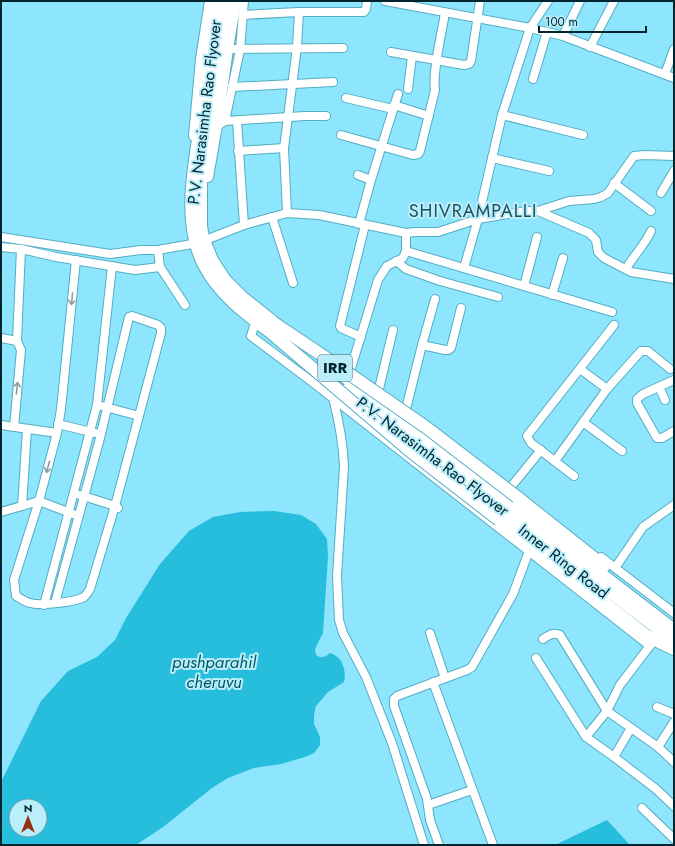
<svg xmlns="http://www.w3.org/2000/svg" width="675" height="846" font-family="Jost,sans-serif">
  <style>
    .water { fill: #27bddc; fill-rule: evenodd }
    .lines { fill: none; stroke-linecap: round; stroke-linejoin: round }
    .minor-casing { stroke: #53adc3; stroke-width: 10 }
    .major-casing { stroke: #53adc3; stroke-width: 12 }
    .highway-casing { stroke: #53adc3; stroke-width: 14 }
    .minor { stroke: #fff; stroke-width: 8 }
    .major { stroke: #fff; stroke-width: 10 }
    .highway { stroke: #fff; stroke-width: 12 }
    .highway-bridge-casing { stroke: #53adc3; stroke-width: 14; stroke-linecap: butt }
    .highway-bridge { stroke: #fff; stroke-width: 12 }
    .oneway { stroke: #8c9da1 }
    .labels { text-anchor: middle; stroke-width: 4; stroke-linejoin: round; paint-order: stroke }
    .shield { fill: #bbeefb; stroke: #38616c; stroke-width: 1 }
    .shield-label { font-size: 15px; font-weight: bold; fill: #00252e }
    .street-label { font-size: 16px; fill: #00252e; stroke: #bbeefb }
    .water-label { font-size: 17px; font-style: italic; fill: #005666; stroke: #bbeefb }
    .quarter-label { font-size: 18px; letter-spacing: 1px; fill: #1e4e59; stroke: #bbeefb }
  </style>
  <rect width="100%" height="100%" fill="#8de6fd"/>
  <g class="water">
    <path d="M274,511l27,4 15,9 11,15 1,18 -5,76 -8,16 1,6c6,4 9,2 14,-2 12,3 17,18 14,29l-16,10 -12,14 -2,9v9l6,13v8l-6,8 -9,4 -24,7 -27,4 -26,10 -16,10 -49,39 -27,18h-135v-63l40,-81 27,-30 29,-14 18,-17 11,-22 34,-54 29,-33 24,-14 27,-5zM16,806h24v24h-24z"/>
    <path d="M607,820l23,25h-75z"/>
  </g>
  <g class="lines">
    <g class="minor-casing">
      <g id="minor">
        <path d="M385,1l145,27 33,8 111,42"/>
        <path d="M242,15l57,-3h65l2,-3 1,-8"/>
        <path d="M563,36l17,-35"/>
        <path d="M590,47l24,-46"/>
        <path d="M228,49l115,-1"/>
        <path d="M391,52l73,13 5,-1 2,-3 9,-60"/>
        <path d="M665,74l9,-25"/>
        <path d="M533,79l14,-47"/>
        <path d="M232,87l101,-5"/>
        <path d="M408,89l4,-33"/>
        <path d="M346,98l47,11"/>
        <path d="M394,105l35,11"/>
        <path d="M502,115l81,20"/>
        <path d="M225,121l80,-5h21"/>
        <path d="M237,121l7,104"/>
        <path d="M217,126l8,-5 15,-71 4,-49"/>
        <path d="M341,135l72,20 5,-1 2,-3 15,-61c-3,-18 7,-58 10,-77"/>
        <path d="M238,151l46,-3"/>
        <path d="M492,158l57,13"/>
        <path d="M358,175l13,5"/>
        <path d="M614,183l37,28"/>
        <path d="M661,193l13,-22"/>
        <path d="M538,211l51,22 7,7 2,12 6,6 27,14 43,7"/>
        <path d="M287,213l-3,-65 13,-101 2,-35"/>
        <path d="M272,217l21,66"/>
        <path d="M359,224l12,-44 27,-86"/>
        <path d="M1,237l109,17 31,-4h17l34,-6"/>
        <path d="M208,239l36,-14 43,-12 32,2 87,18 9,-1h23l40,-13 48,-8h12l31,-10 25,-2 7,-2 7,-4 26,-37 10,-1 30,1"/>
        <path d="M1,247l20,2 35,8 79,13 25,-3"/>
        <path d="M158,250l2,17 25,38"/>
        <path d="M406,251l206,61"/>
        <path d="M396,261l10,8 34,12 58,16"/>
        <path d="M464,268l14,-49 24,-104 28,-87 18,-27"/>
        <path d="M626,269c7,-13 19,-24 25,-38"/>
        <path d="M524,286l13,-49"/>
        <path d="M552,295l11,-37"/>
        <path d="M255,323l-4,13 60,45 339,265"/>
        <path d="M361,337l-20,-9 -1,-2 25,-101"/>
        <path d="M1,338l16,3"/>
        <path d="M422,345l23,5h3l3,-2 10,-40"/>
        <path d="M580,369l27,20"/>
        <path d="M348,378l30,-98 9,-14 16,-8 3,-7v-18"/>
        <path d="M674,380l-31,14 -6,5v4l20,35h5l12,-7"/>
        <path d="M659,387l6,13"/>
        <path d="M377,397l16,-67"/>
        <path d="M333,398c6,23 10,45 11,68l-7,110 2,44 4,13 23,44 26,66 32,102"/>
        <path d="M102,406l37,10"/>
        <path d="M404,417l18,-72 13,-46"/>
        <path d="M583,422l39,29"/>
        <path d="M58,424l37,9"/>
        <path d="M1,425l56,8"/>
        <path d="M14,427l7,-77 -4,-9 4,-92"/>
        <path d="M555,461l52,-72 34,-38h7l22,18"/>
        <path d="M574,476l-43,-33 -4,-7 87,-111"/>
        <path d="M506,493l35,-43"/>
        <path d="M80,495l35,11 3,2"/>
        <path d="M22,506l5,-77"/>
        <path d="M1,512l38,-11 34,13"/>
        <path d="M601,557l73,56"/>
        <path d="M615,568l28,-41 31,-22"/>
        <path d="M55,603l44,-161 30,-125 3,-1 26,9 3,3v5l-46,173 -25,83c-1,2 -4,6 -6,8 -8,5 -44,9 -54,6 -5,-1 -10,-5 -14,-7l-2,-16 25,-79 18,-68 4,-24 15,-149"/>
        <path d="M44,605l53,-200 15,-139"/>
        <path d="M430,633l15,45"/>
        <path d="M543,639c6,-4 10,-7 17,-4l47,76 51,36 16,15"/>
        <path d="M536,658l50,79 28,20 42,32 18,17"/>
        <path d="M433,682l60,163"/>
        <path d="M657,707l17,7"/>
        <path d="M586,737l21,-26 13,-26 32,-42"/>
        <path d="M658,747l16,-25"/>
        <path d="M614,757l17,-29"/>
        <path d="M428,805l44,-15"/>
        <path d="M642,808l32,31"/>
        <path d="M439,845l-9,-25 -3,-21 -33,-93v-7l3,-3 70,-26 5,-3 41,-73 16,-43"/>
      </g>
    </g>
    <g class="major-casing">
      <g id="major">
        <path d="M194,136l7,-77 9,-58"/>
        <path d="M208,177l9,-51 11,-77 8,-48"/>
      </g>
    </g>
    <g class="highway-casing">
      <g id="highway">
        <path d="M219,1c-6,36 -11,72 -16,108 -7,48 -23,110 1,156 16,31 45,51 73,72"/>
        <path d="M228,1l-27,182v43l2,12 9,22 13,20 18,18 39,31"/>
        <path d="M345,377l329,253"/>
        <path d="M347,390l327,251"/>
        <path d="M517,497l87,69"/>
        <path d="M499,520l148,116 27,13"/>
      </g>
    </g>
    <use href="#minor" class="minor"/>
    <use href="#major" class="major"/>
    <use href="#highway" class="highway"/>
    <g class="highway-bridge-casing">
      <g id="highway-bridge">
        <path d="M274,323l61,41 92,64 90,69"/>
        <path d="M269,331l141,120 89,69"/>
      </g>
    </g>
    <use href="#highway-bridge" class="highway-bridge"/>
  </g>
  <defs><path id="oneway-shaft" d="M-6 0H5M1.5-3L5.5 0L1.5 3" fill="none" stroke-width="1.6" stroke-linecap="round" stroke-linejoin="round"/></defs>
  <g class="oneway">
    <use href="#oneway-shaft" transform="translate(72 299) rotate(95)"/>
    <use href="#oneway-shaft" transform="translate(17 388) rotate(-84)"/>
    <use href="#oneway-shaft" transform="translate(48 467) rotate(105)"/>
  </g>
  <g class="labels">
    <rect class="shield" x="318" y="355" width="34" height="26" rx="3"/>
    <g class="shield-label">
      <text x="335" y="373">IRR</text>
    </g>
    <g class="street-label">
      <text transform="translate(204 112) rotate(-83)" y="6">P.V. Narasimha Rao Flyover</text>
      <text transform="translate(433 456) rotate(37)" y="6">P.V. Narasimha Rao Flyover</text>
      <text transform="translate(564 561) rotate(38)" y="6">Inner Ring Road</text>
    </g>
    <g class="water-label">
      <text x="214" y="668">pushparahil<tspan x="214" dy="20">cheruvu</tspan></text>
    </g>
    <g class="quarter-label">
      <text x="473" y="217">SHIVRAMPALLI</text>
    </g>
  </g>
  <rect width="675" height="846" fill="none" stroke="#00252e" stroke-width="4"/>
  <g transform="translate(28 818)"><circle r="19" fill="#bbeefb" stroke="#709ea9"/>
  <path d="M0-3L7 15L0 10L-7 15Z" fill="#973012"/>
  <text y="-6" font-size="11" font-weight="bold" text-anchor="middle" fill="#00252e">N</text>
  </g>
  <path d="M539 26v6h107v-6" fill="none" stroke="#00252e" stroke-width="2"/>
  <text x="545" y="26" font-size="12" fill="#00252e" stroke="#bbeefb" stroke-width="3" paint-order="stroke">100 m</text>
</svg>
